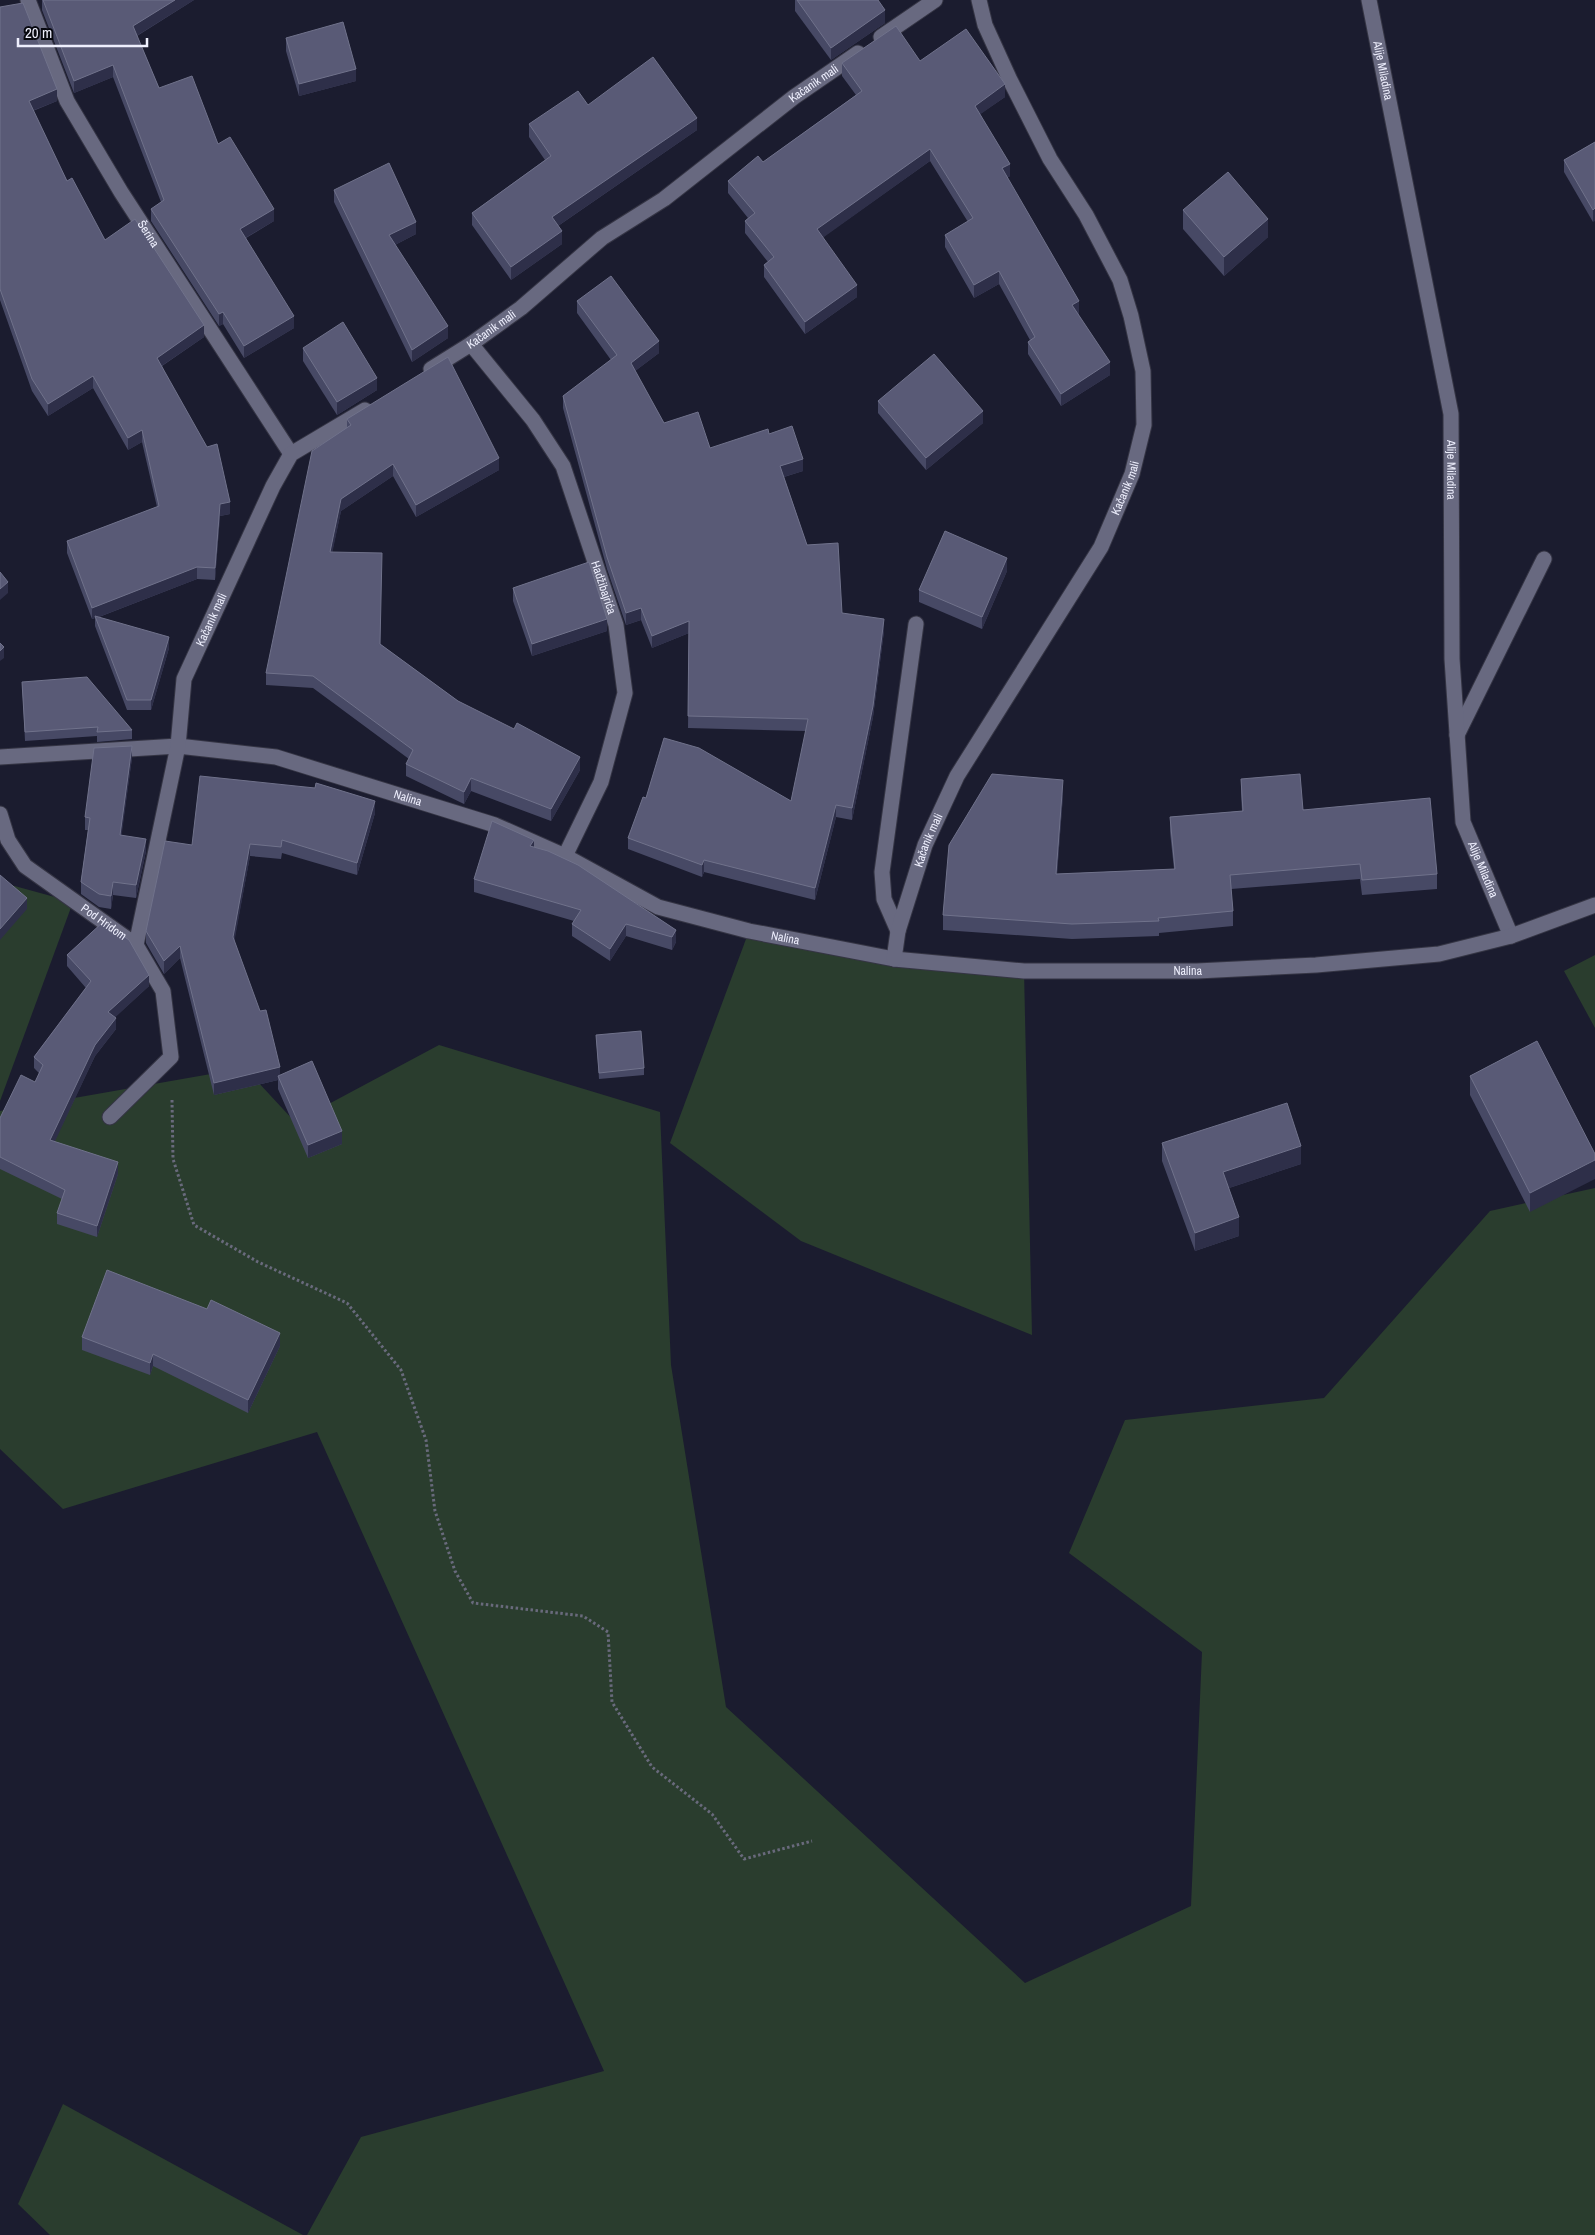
<svg xmlns="http://www.w3.org/2000/svg" width="1595" height="2235" font-family="'Archivo Narrow',sans-serif">
  <style>
    .green { fill: #2a3d2e }
    .lines { fill: none; stroke-linecap: round; stroke-linejoin: round }
    .lane-casing { stroke: #353544; stroke-width: 17 }
    .street-casing { stroke: #353544; stroke-width: 17 }
    .path { stroke: #696a7c; stroke-width: 3; stroke-dasharray: 2.5 2.5; stroke-linecap: butt }
    .lane { stroke: #686980; stroke-width: 15 }
    .street { stroke: #686980; stroke-width: 15 }
    .wall { fill: #474965 }
    .shaded-wall { fill: #2e2f49 }
    .building { fill: #595a76; stroke: #70728b }
    .labels { text-anchor: middle; stroke-width: 4; stroke-linejoin: round; paint-order: stroke }
    .street-label { font-size: 12px; fill: #eeeffd; stroke: #07080f }
  </style>
  <rect width="100%" height="100%" fill="#1b1c2f"/>
  <g class="green">
    <path d="M0,882l73,20 -73,199z"/>
    <path d="M749,931l275,40 8,364 -231,-94 -131,-98z"/>
    <path d="M1595,955v73l-31,-57z"/>
    <path d="M439,1045l221,67 11,253 55,342 299,276 166,-77 11,-254 -133,-99 56,-133 199,-22 166,-187 105,-23v1047h-1288l54,-98 243,-66 -287,-639 -254,77 -63,-60v-338l245,-43 50,54z"/>
    <path d="M63,2104l240,131h-253l-32,-31z"/>
  </g>
  <g class="lines">
    <g class="lane-casing">
      <g id="lane">
        <path d="M1457,735l87,-176"/>
        <path d="M898,931l-14,-32 -2,-27 34,-248"/>
      </g>
    </g>
    <g class="street-casing">
      <g id="street">
        <path id="s1" d="M28,0l39,101 54,91 170,262"/>
        <path id="s2" d="M1369,0l82,414 1,245 11,163 48,114"/>
        <path d="M881,37l54,-37"/>
        <path id="s3" d="M471,344l62,76 30,46 53,159 9,68 -24,89 -36,74"/>
        <path id="s4" d="M431,369l40,-25 50,-36 81,-70 62,-39 130,-102 64,-44"/>
        <path id="s5" d="M0,757l178,-11 98,11 219,68 70,31 93,51 91,24 145,28 130,12h173l119,-6 123,-11 72,-18 84,-31"/>
        <path id="s6" d="M0,814l8,26 17,26 111,79 27,46 8,66 -61,60"/>
        <path id="s7" d="M136,945l42,-199 6,-67 89,-193 18,-32 74,-44"/>
        <path id="s8" d="M894,959l4,-28 27,-86 32,-69 144,-229 31,-73 12,-49 -1,-54 -12,-55 -11,-36 -34,-65 -36,-56 -40,-79 -25,-55 -6,-25"/>
      </g>
    </g>
    <path class="path" d="M172,1100l1,59 21,66 64,37 89,41 54,67 25,70 9,71 20,60 18,32 110,13 25,16 4,70 40,65 60,47 32,45 68,-18"/>
    <use href="#lane" class="lane"/>
    <use href="#street" class="street"/>
  </g>
  <g class="wall">
    <path d="M42,0h152l-57,36 22,52 59,56 56,77 -28,17 48,90 -50,30 -21,-34 -4,2 -68,-105v-12l10,-7 -48,-125 -39,16 -32,-83z"/>
    <path d="M795,0h83l7,23 -54,37 -36,-49z"/>
    <path d="M0,7l57,94 -24,10 34,70 38,59 99,97 -42,29 68,148 -10,2 -5,64 -18,-1 -98,38 70,31 -18,62h-24l-32,-84v-8l-3,1 -25,-66v-12l90,-34 -15,-65 -14,8 -35,-62 -45,28 -16,-25 -32,-91z"/>
    <path d="M286,38l70,43 -57,15 -13,-45z"/>
    <path d="M920,61l85,36 -25,17 30,62 -3,2 72,136h-1l32,61 -49,31 -33,-52v-12l2,-2 -31,-56 -25,14 -29,-51v-12l23,-13 -38,-61 -107,76 34,60 -52,37 -41,-57v-12l4,-3 -23,-29v-12l3,-3 -20,-25v-12l35,-19 93,-67 -14,-19v-13z"/>
    <path d="M588,105l109,25 -139,96 4,18 -51,36 -39,-55v-12l73,-53 -16,-23v-13z"/>
    <path d="M1595,142l-2,80 -29,-50v-12z"/>
    <path d="M334,190l82,44 -21,11 53,93 -36,24 -78,-160z"/>
    <path d="M1183,210l85,27 -44,39 -41,-47z"/>
    <path d="M577,301l82,52 -24,18 29,52 46,25 59,-14 34,37 -19,6 23,68 35,68 42,18 -11,86 -21,103 -16,-3 -21,83 -111,-28 -2,5 -74,-28v-11l18,-40 145,3 15,-70 -118,-3 1,-95 -37,15 -11,-28 -15,5 -19,-56 -44,-161v-12l48,-36 -34,-47z"/>
    <path d="M303,348l74,42 -40,25 -34,-54z"/>
    <path d="M878,401l105,22 -57,47 -48,-57z"/>
    <path d="M347,419l152,51 -83,47 -23,-41 -52,35 -9,41 48,92 78,57 122,69 -29,51 -80,-30 -7,13 -58,-28v-12l3,-5 -96,-71 -47,-3v-12l81,-245z"/>
    <path d="M1007,571l-25,58 -63,-27v-12z"/>
    <path d="M513,588l94,43 -75,25 -19,-55z"/>
    <path d="M22,682l110,48v9l-35,3v-6l-72,5z"/>
    <path d="M132,758l-11,78 25,15 -10,47 -23,-3 -2,14 -12,-2 -18,-13v-12l7,-52h-3v-13z"/>
    <path d="M1241,779l196,95v15l-75,6 -2,-16 -129,10 2,22v15l-74,7v3l-87,3 -129,-9v-15l120,-120 -6,79 117,-5 -4,-37v-15l72,-6 -1,-17z"/>
    <path d="M375,813l-18,62 -75,-22 -1,6 -31,-3 -16,85 46,134 62,69 -34,14 -30,-69v-9l-64,15 -34,-137 -16,16 -18,-31v-12l46,-86z"/>
    <path d="M534,847l142,83v12l-4,8 -46,-14 -16,25 -38,-25v-12l2,-3 -100,-29v-13z"/>
    <path d="M67,955l82,31 -34,31 1,12 -21,27 -41,86 64,32 -21,63 -40,-13v-11l5,-14 -62,-30v-51l35,-36 4,-9 -5,-5v-11l52,-69 -19,-22z"/>
    <path d="M596,1035l48,33v7l-45,4z"/>
    <path d="M1537,1041l-7,171 -60,-117v-19z"/>
    <path d="M1162,1143l139,21 -72,24 10,48 -44,15 -33,-90z"/>
    <path d="M82,1337l198,9 -32,67 -95,-47 -3,9 -68,-25z"/>
  </g>
  <g class="shaded-wall">
    <path d="M175,0h19l-61,38v-12z"/>
    <path d="M885,10v13l-54,37v-12z"/>
    <path d="M113,65v12l-39,16v-12z"/>
    <path d="M356,69v12l-57,15v-12z"/>
    <path d="M1005,84v13l-30,21v-12z"/>
    <path d="M57,89v12l-28,11v-11z"/>
    <path d="M697,118v12l-145,100v-13z"/>
    <path d="M930,149v12l-113,81v-13z"/>
    <path d="M1010,164v12l-8,5v-13z"/>
    <path d="M1595,208v13l-2,1v-12z"/>
    <path d="M274,209v12l-34,20v-12z"/>
    <path d="M1268,219v18l-44,39v-19z"/>
    <path d="M416,222v12l-27,14v-13z"/>
    <path d="M562,231v13l-51,36v-13z"/>
    <path d="M999,271v13l-25,14v-13z"/>
    <path d="M857,285v12l-52,37v-12z"/>
    <path d="M1079,301v13l-7,3v-12z"/>
    <path d="M223,312v12l-4,2v-12z"/>
    <path d="M294,316v12l-50,30v-12z"/>
    <path d="M204,325v12l-47,32v-11z"/>
    <path d="M448,326v12l-36,24v-12z"/>
    <path d="M659,341v12l-28,21v-11z"/>
    <path d="M1110,362v13l-49,31v-12z"/>
    <path d="M93,376v12l-45,28v-12z"/>
    <path d="M377,378v12l-40,25v-13z"/>
    <path d="M983,411v12l-57,47v-12z"/>
    <path d="M142,430v12l-14,8v-12z"/>
    <path d="M499,458v12l-83,47v-12z"/>
    <path d="M803,459v12l-23,7v-12z"/>
    <path d="M393,464v12l-52,35 -11,53v-12l11,-53z"/>
    <path d="M230,502v12l-10,2 -5,64v-12l5,-64z"/>
    <path d="M1007,558v13l-25,58v-12z"/>
    <path d="M197,567v12l-101,39 -1,-2v2l-3,1v-11z"/>
    <path d="M8,582v11l-8,7v-11z"/>
    <path d="M641,608v12l-15,5v-12z"/>
    <path d="M607,619v12l-75,25v-12z"/>
    <path d="M884,619v12l-11,86 -21,103v-12z"/>
    <path d="M689,621v12l-37,15v-12z"/>
    <path d="M169,637v11l-18,62v-10z"/>
    <path d="M4,647v11l-4,3v-10z"/>
    <path d="M132,746v12l-12,90v-13z"/>
    <path d="M580,757v13l-29,51v-12z"/>
    <path d="M471,778v13l-7,13v-12z"/>
    <path d="M1063,780v15l-7,94v-15z"/>
    <path d="M375,801v12l-18,62v-12z"/>
    <path d="M836,805v12l-21,83v-12z"/>
    <path d="M146,839v12l-10,47v-13z"/>
    <path d="M534,840v12l-4,-6z"/>
    <path d="M250,844v12l-17,93v-12z"/>
    <path d="M704,860v12l-2,5v-12z"/>
    <path d="M113,882v13l-2,14v-13z"/>
    <path d="M27,898v11l-27,31v-11z"/>
    <path d="M626,924v12l-16,25v-12z"/>
    <path d="M676,930v12l-4,8v-13z"/>
    <path d="M180,946v12l-16,16v-13z"/>
    <path d="M149,975v11l-41,38v-12z"/>
    <path d="M116,1018v11l-21,27 -45,96v-12l45,-95z"/>
    <path d="M280,1067v13l-2,-4v4l-64,15v-12z"/>
    <path d="M342,1131v13l-34,14v-13z"/>
    <path d="M1301,1146v18l-78,26v-18z"/>
    <path d="M1595,1160v19l-65,33v-19z"/>
    <path d="M118,1162v12l-21,63v-11z"/>
    <path d="M1239,1217v19l-44,15v-18z"/>
    <path d="M280,1333v13l-32,67v-13z"/>
    <path d="M153,1354v12l-3,9v-12z"/>
  </g>
  <g class="building">
    <path d="M43,0h132l-42,26 26,62 33,-12 26,68 12,-7 44,72 -34,20 54,87 -50,30 -21,-34 -4,2 -68,-105 13,-9 -51,-135 -39,16z"/>
    <path d="M797,0h81l7,10 -54,38z"/>
    <path d="M23,3l34,86 -28,12 38,80 5,-3 33,62 30,-21 69,106 -47,33 50,89 10,-3 13,58 -10,2 -5,64 -18,-1 -105,41 -25,-67 92,-35 -17,-76 -14,8 -35,-62 -45,28 -16,-25 -32,-90v-282z"/>
    <path d="M343,22l13,47 -57,15 -13,-46z"/>
    <path d="M896,26l24,35 46,-32 39,55 -30,22 35,58 -8,4 77,133 -7,4 38,57 -49,32 -33,-52 7,-5 -36,-66 -25,14 -29,-50 28,-17 -43,-69 -113,80 40,56 -52,37 -41,-57 10,-8 -29,-36 10,-8 -27,-32 30,-25 5,6 99,-71 -20,-28z"/>
    <path d="M653,57l44,61 -145,99 10,14 -51,36 -39,-54 79,-57 -22,-32 49,-33 10,14z"/>
    <path d="M1595,142v66l-2,2 -29,-50z"/>
    <path d="M389,163l27,59 -27,13 59,91 -36,24 -78,-160z"/>
    <path d="M1228,172l40,47 -44,38 -41,-47z"/>
    <path d="M611,276l48,65 -28,22 33,60 34,-11 12,36 58,-19 1,5 23,-8 11,33 -23,7 27,79 31,-2 4,70 42,6 -11,87 -21,102 -16,-3 -21,83 -111,-28 -2,5 -74,-27 15,-41 3,1 18,-60 35,10 92,53 17,-82 -120,-3 1,-95 -37,15 -11,-28 -15,5 -19,-56 -44,-161 54,-41 -40,-54z"/>
    <path d="M343,322l34,56 -40,24 -34,-54z"/>
    <path d="M934,354l49,57 -57,47 -48,-57z"/>
    <path d="M448,357l51,101 -83,47 -23,-41 -52,35 -11,53 52,1 -2,91 78,57 56,28 3,-6 63,34 -29,52 -80,-31 -7,14 -58,-28 7,-14 -100,-74 -47,-3 46,-222 39,-26 -4,-6z"/>
    <path d="M945,531l62,27 -25,59 -63,-27z"/>
    <path d="M589,562l18,57 -75,25 -19,-56z"/>
    <path d="M0,572l8,10 -8,7z"/>
    <path d="M95,616l74,21 -18,63h-24z"/>
    <path d="M0,643l4,4 -4,4z"/>
    <path d="M87,677l45,53 -35,2 1,-5 -73,5 -3,-50z"/>
    <path d="M132,746l-12,89 26,4 -10,46 -23,-3 -2,14 -12,-2 -18,-12 9,-64 -5,-1 9,-69z"/>
    <path d="M992,774l71,6 -7,94 119,-5 -5,-52 73,-6 -2,-32 59,-5 3,36 127,-12 7,76 -75,6 -2,-16 -130,11 3,36 -75,7 1,3 -87,3 -129,-9 6,-70z"/>
    <path d="M200,776l115,12 1,-5 59,18 -18,62 -75,-23 -1,7 -31,-3 -17,93 27,74 6,-1 14,57 -66,16 -34,-137 -16,15 -18,-30 19,-90 27,4z"/>
    <path d="M492,821l42,19 -4,6 18,5 30,14 98,65 -4,7 -46,-13 -16,25 -38,-25 9,-14 -107,-31z"/>
    <path d="M0,875l27,23 -27,31z"/>
    <path d="M103,922l26,18 20,35 -41,37 8,6 -21,27 -45,95 68,22 -21,64 -40,-13 8,-23 -65,-33v-39l21,-43 14,7 8,-17 -9,-8 57,-76 -24,-26z"/>
    <path d="M641,1031l3,37 -45,5 -3,-38z"/>
    <path d="M1537,1041l58,113v6l-65,33 -60,-117z"/>
    <path d="M312,1061l30,70 -34,14 -30,-69z"/>
    <path d="M1287,1103l14,43 -78,26 16,45 -44,16 -33,-90z"/>
    <path d="M107,1270l100,39 4,-9 69,33 -32,67 -95,-46 -3,9 -68,-26z"/>
  </g>
  <g class="labels">
    <g class="street-label">
      <text dy="4" stroke="none"><textPath href="#s2" startOffset="72">Alije Miladina</textPath></text>
      <text dy="4" stroke="none"><textPath href="#s4" startOffset="478">Kačanik mali</textPath></text>
      <text dy="4" stroke="none"><textPath href="#s1" startOffset="264">Šerina</textPath></text>
      <text dy="4" stroke="none"><textPath href="#s4" startOffset="72">Kačanik mali</textPath></text>
      <text dy="4" stroke="none"><textPath href="#s2" startOffset="478">Alije Miladina</textPath></text>
      <text dy="4" stroke="none"><textPath href="#s8" startOffset="529">Kačanik mali</textPath></text>
      <text dy="4" stroke="none"><textPath href="#s3" startOffset="281">Hadžibajrića</textPath></text>
      <text dy="4" stroke="none"><textPath href="#s7" startOffset="336">Kačanik mali</textPath></text>
      <text dy="4" stroke="none"><textPath href="#s5" startOffset="415">Nalina</textPath></text>
      <text dy="4" stroke="none"><textPath href="#s8" startOffset="124">Kačanik mali</textPath></text>
      <text dy="4" stroke="none"><textPath href="#s2" startOffset="882">Alije Miladina</textPath></text>
      <text dy="4" stroke="none"><textPath href="#s6" startOffset="155">Pod Hridom</textPath></text>
      <text dy="4" stroke="none"><textPath href="#s5" startOffset="820">Nalina</textPath></text>
      <text dy="4" stroke="none"><textPath href="#s5" startOffset="1225">Nalina</textPath></text>
    </g>
  </g>
  <path d="M18 38v8h129v-8" fill="none" stroke="#eeeffd" stroke-width="2.5"/>
  <text x="25" y="38" font-size="15" fill="#eeeffd" stroke="#07080f" stroke-width="4" paint-order="stroke">20 m</text>
</svg>
